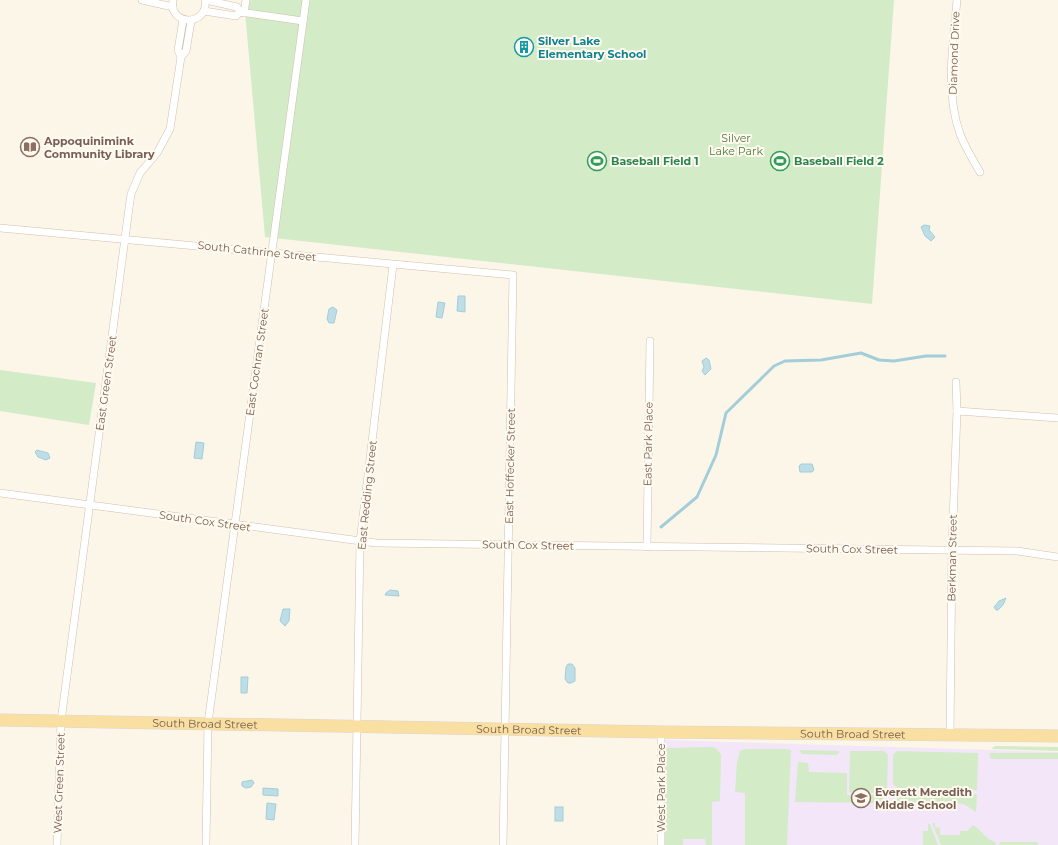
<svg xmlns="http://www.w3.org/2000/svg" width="1058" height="845" font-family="Montserrat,sans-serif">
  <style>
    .education { fill: #f3e6f9 }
    .green { fill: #d3ebc7 }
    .water { fill: #bddee7; stroke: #a3cdd8 }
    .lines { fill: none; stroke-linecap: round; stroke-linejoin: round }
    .stream { stroke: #a3cdd8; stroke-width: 3 }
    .street-casing { stroke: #cfbfae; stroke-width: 8 }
    .primary-casing { stroke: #dcd5d0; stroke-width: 13 }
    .street { stroke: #fff; stroke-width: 7 }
    .primary { stroke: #fadfa3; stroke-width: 12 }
    .labels { text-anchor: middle; stroke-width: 4; stroke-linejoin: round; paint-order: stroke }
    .culture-label { font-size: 11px; font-weight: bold; fill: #0d838f; stroke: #fffaf0; text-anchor: start }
    .street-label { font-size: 11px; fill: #785e4c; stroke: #fffaf0 }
    .park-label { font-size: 11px; fill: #517d44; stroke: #fffaf0 }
    .education-label { font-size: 11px; font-weight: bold; fill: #785e54; stroke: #fffaf0; text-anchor: start }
    .leisure-label { font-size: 11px; font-weight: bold; fill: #27864d; stroke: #fffaf0; text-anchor: start }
  </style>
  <rect width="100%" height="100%" fill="#fcf6e9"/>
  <path class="education" d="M665,740l393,12v93h-394z"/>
  <g class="green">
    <path d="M244,0h650l-22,304 -607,-67z"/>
    <path d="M0,370l96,13 -7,42 -89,-14z"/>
    <path d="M995,746l63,1v4l-67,-2z"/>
    <path d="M713,747l4,2 4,6 -1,46 -8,1v43h-6l-1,-6h-22v6h-19l1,-97z"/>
    <path d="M745,749h43l3,1 -4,95h-42v-52l-10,-1 2,-30 3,-11z"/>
    <path d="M799,750l40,1v2l-3,2 -34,-1z"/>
    <path d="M850,751h34l4,4 -1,34 -5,4 -33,-1z"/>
    <path d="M897,751l81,2 -1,37 -79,-2 -5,-4v-29z"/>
    <path d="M990,753h68v6h-63l-5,-1z"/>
    <path d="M798,762l10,1 1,9 38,1v22h36v8l-88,-1z"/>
    <path d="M897,791l75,2 5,2 -1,17 -12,-8 -67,-2z"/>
    <path d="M932,823h3v4l5,1v7h20v-4h7l6,-6c9,5 11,14 22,17l1,3h-55z"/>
    <path d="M928,824h2l8,21h-15v-14h5z"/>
    <path d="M1000,842h38v3h-39z"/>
  </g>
  <g class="water">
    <path d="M924,225l6,1 -1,4 6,7 -4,4 -6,-5 -4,-9z"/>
    <path d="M458,296h7v16l-8,-1z"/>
    <path d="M438,302l7,1 -3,15 -6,-1z"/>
    <path d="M333,307l4,3 -3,13h-5l-2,-4 2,-10z"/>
    <path d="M706,358l3,2 2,9 -6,6 -3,-4 2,-4 -2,-6z"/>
    <path d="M196,442l8,1 -2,16 -8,-1z"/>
    <path d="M37,450l11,3 2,5 -4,2 -8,-3 -3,-5z"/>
    <path d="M801,464h11l2,6 -2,2h-12l-1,-6z"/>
    <path d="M390,590l8,1 1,5 -14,-1 1,-2z"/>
    <path d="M1006,598l-3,7 -5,5h-2l-2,-3 5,-6z"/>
    <path d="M283,609h7l-1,12 -4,5 -5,-5z"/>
    <path d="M568,664h4l3,4v13l-4,2h-3l-3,-4 1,-12z"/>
    <path d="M241,677h7l-1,16h-6z"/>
    <path d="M252,780l2,3 -3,4 -5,1 -4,-2v-4z"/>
    <path d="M263,788l15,1v7l-15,-1z"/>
    <path d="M267,803l9,1 -2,16 -8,-1z"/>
    <rect x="555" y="807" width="8" height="14"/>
  </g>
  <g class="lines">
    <path class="stream" d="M661,527l36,-30 19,-42 10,-42 48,-47 11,-5 36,-1 40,-7 18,7 15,1 32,-5h19"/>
    <g class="street-casing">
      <g id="street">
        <path d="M142,0l31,7"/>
        <path d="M173,0c-5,26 36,27 32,0"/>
        <path d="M957,0c-4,44 -12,91 3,134 5,13 13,26 20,38"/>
        <path d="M204,11l32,5 4,-4 -3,-5 -31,-7"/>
        <path d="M240,12l63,9"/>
        <path d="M244,13l2,-13"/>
        <path d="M183,20l-5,30 3,7 5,-6 5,-30"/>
        <path d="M0,228l513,47 -10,570"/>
        <path d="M957,411l101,7"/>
        <path d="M0,493l376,50 641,8 41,6"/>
        <path d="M647,547l3,-206"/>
        <path d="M661,732v113"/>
        <path d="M950,734l2,-184 5,-139 -1,-29"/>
        <path d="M57,845l4,-124 68,-513 2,-14 9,-21 17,-20 13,-24 11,-72"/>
        <path d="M206,845l2,-122 98,-723"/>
        <path d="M355,845l5,-303 33,-277"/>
      </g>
    </g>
    <g class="primary-casing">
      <g id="primary">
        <path id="s1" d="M0,720l661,12 397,4"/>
      </g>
    </g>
    <use href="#street" class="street"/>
    <use href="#primary" class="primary"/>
  </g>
  <defs>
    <g id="building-ring" transform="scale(1)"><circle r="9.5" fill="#fffaf0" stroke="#0f9aa8" stroke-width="1.5"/><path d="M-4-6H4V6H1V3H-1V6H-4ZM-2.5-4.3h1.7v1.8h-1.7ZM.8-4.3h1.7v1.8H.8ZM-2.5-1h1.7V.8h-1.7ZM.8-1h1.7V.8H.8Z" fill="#0f9aa8"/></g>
    <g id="library-ring" transform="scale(1)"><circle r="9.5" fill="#fffaf0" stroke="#8d6e63" stroke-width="1.5"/><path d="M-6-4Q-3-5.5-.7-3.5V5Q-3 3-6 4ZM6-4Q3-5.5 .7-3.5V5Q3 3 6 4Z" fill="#8d6e63"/></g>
    <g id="stadium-ring" transform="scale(1)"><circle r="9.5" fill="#fffaf0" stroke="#2e9e5b" stroke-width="1.5"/><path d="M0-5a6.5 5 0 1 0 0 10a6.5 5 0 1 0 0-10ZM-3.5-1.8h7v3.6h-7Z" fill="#2e9e5b"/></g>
    <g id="school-ring" transform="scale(1)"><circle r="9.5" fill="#fffaf0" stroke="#8d6e63" stroke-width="1.5"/><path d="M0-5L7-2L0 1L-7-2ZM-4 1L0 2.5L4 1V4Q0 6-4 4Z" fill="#8d6e63"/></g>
  </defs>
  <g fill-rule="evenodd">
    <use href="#building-ring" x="524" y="47"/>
    <use href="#library-ring" x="30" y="147"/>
    <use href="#stadium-ring" x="597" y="161"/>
    <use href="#stadium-ring" x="780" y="161"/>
    <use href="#school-ring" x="861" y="798"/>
  </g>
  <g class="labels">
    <g class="culture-label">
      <text x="538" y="45">Silver Lake<tspan x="538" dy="13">Elementary School</tspan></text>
    </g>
    <g class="street-label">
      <text transform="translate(954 53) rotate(-88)" y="4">Diamond Drive</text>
      <text transform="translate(257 251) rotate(6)" y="4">South Cathrine Street</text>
      <text transform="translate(257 362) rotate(-82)" y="4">East Cochran Street</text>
      <text transform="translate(106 383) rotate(-82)" y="4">East Green Street</text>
      <text transform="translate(648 444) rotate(-89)" y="4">East Park Place</text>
      <text transform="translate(510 466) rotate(-89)" y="4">East Hoffecker Street</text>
      <text transform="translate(367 495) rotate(-84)" y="4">East Redding Street</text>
      <text transform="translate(205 521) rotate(8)" y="4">South Cox Street</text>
      <text transform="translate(528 545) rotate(1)" y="4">South Cox Street</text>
      <text transform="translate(852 549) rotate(1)" y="4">South Cox Street</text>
      <text transform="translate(952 558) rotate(-89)" y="4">Berkman Street</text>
      <text dy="4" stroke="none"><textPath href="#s1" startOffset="205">South Broad Street</textPath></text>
      <text dy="4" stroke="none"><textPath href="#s1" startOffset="529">South Broad Street</textPath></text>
      <text dy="4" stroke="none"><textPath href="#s1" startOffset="853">South Broad Street</textPath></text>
      <text transform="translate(59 783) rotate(-88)" y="4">West Green Street</text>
      <text transform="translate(661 788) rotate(-90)" y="4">West Park Place</text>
    </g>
    <g class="park-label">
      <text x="736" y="142">Silver<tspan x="736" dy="13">Lake Park</tspan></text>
    </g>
    <g class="education-label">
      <text x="44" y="145">Appoquinimink<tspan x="44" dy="13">Community Library</tspan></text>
      <text x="875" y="796">Everett Meredith<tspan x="875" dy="13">Middle School</tspan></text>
    </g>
    <g class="leisure-label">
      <text x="611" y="165">Baseball Field 1</text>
      <text x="794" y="165">Baseball Field 2</text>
    </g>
  </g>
</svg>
